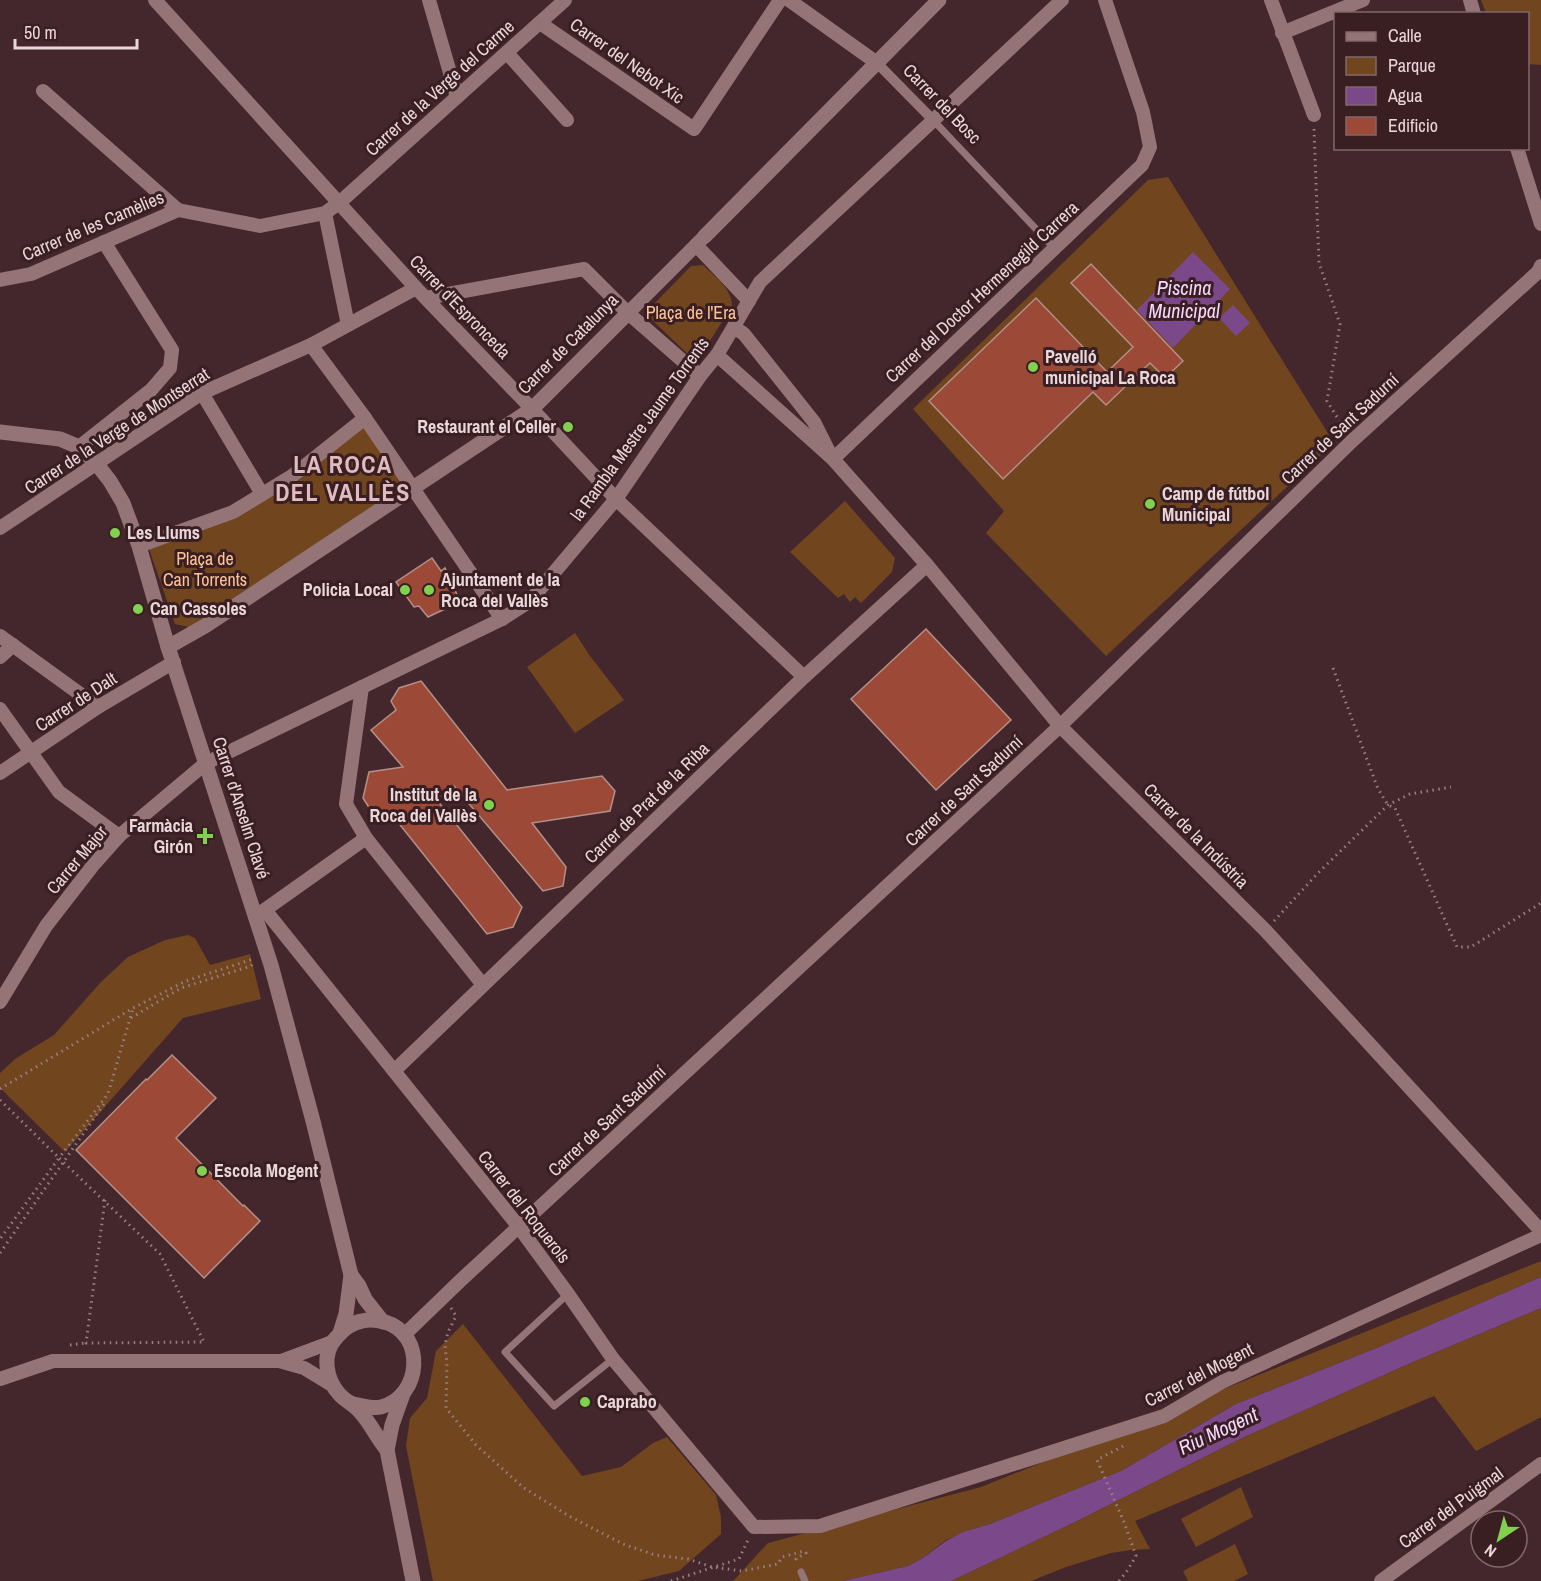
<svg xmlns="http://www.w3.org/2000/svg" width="1541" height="1581" font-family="'Archivo Narrow',sans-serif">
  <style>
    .green { fill: #71451e }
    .water { fill: #7b498a }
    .building { fill: #9c4937; stroke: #b39189; stroke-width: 1.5 }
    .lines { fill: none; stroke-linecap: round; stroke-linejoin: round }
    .path { stroke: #977f83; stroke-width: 3; stroke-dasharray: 1.5 4.5; stroke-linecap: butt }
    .service { stroke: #957478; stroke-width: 7 }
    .pedestrian { stroke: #957478; stroke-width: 10 }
    .minor { stroke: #957478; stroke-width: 14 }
    .tertiary { stroke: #957478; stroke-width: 15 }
    .poi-dot { fill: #81d050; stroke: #391e22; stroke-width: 2 }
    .labels { text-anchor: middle; stroke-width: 6; stroke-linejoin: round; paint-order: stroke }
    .street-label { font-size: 18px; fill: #ead7d9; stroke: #391e22 }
    .park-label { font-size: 18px; fill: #fdc498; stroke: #391e22 }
    .poi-label { font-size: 18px; font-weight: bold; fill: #ead7d9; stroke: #391e22; text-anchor: start }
    .water-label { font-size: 20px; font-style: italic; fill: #f5d8fd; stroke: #391e22 }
    .district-label { font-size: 24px; font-weight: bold; letter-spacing: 1.5px; fill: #e0bbc0; stroke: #391e22 }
  </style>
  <rect width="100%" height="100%" fill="#44272c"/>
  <g class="green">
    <path d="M1481,0h60v65l-13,-1v-50l-42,-1z"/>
    <path d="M1168,177l166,266 -228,213 -120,-123 18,-22 -91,-102 235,-229z"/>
    <path d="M703,265c12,12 29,23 29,41l-31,49 -5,4 -4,-1 -42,-40 1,-11 40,-41z"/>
    <path d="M366,424l42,64 -215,140 -18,-4 -28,-81 86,-31z"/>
    <path d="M845,501l50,57 -3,14 -31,31 -6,-6 -5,5 -6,-8 -6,4 -48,-46z"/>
    <path d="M575,633l15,23 34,44 -49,33 -48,-66z"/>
    <path d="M188,935l7,3 15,27 40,-11 11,45 -78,19 -118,134 -65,-64v-15l15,-14 39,-24 47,-53 27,-25 37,-17z"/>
    <path d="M1541,1261v16l-162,70 -143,57 -115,67 -59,24 -72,29 -17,5 -27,11 -23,18 -15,8 -65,15h-112l3,-1 34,-37 213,-56z"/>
    <path d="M1541,1308v109l-65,34 -42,-55 -299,125 15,28 -19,1 -20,3 -45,14 -35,14h-80l122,-58 169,-85 171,-76z"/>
    <path d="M463,1324l119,152 39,-9 32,-24 14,-6 49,58 5,22v17l-42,37 -41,10h-205l-27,-135 4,-28 17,-20 9,-47z"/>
    <path d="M1241,1487l12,30 -57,30 -15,-28z"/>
    <path d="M1235,1544l13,30 -14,7h-46l-5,-10z"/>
  </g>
  <g class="water">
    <path d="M1193,252l37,37 -57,59 -36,-38z"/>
    <path d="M1233,305l17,18 -14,13 -17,-18z"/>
    <path d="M1541,1277v31l-128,54 -171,76 -169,85 -122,58h-108l65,-15 15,-8 23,-17 17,-9 27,-8 131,-53 115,-67 143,-57z"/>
  </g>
  <g class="building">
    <path d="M1091,264l92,97 -18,17 -15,-15 -44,42 -13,-13 -90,87 -74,-78 107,-103 71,74 26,-25 -62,-64z"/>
    <path d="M432,558l9,13 4,-3 14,31 -10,8 -21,10 -9,-11 -5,1 -18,-25z"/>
    <path d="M926,629l85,91 -75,70 -85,-91z"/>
    <path d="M421,681l86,109 95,-14 13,15 -5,20 -78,12 34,44 -3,19 -20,5 -89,-105 -17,14 85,107 -9,20 -26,7 -94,-118 -18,1 -12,-19 6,-26 34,-5 -32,-37 25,-20 -5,-9 8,-13z"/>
    <path d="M172,1055l44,43 -40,40 67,68 1,-1 16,16 -56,57 -128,-128 70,-71 1,1z"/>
  </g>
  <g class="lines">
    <g class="path">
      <path d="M1314,129l5,134 21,61 -13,77 17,27"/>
      <path d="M1333,668l45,121 10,16 7,3 62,139h14l70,-44"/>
      <path d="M1274,921l44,-48 70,-68 22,-11 41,-7"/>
      <path d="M131,1018l50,-30 70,-22 3,-4"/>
      <path d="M0,1089l133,-81 53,-27 67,-22"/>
      <path d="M0,1100l59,58 -59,81"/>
      <path d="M105,1200l-19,143 118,-1 -44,-88 -101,-96 49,-64 25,-86"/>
      <path d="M0,1253l104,-149"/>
      <path d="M451,1308l5,8 -8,16 -3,13 2,19 -1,44 30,37 48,43 45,28 54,28 32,11 33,4 24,8 30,4 36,-7 4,-7 22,-6 2,2 -10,6 2,4"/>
      <path d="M70,1345l16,-2"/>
      <path d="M671,1581l68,-22 9,-19"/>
      <path d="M1119,1581l8,-10 9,-15 -12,-34 -27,-62 28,-15"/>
    </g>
    <g class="service">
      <path d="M933,120l121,128"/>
      <path d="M568,1294l-63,58 49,54 59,-47"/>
      <path d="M801,1572l4,9"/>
    </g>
    <path class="pedestrian" d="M877,63l56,57"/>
    <g class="minor">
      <path d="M155,0l261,288 116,121 84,90 188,178"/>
      <path d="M429,0l28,97"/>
      <path d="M789,0l88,63"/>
      <path d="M1271,0l43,115"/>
      <path d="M1470,0l4,14"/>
      <path d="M540,23l154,106 86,-129"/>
      <path d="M1282,33l81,-33"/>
      <path d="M507,53l60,67"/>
      <path d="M43,91l135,119"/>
      <path d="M1517,148l24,76"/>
      <path d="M325,213l23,112"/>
      <path d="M696,245l53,56"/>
      <path d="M0,280l31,-6 147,-64 82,16 65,-13 14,-10 226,-203"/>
      <path d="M426,298l158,-29 44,44 72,63"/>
      <path d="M628,313l77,-77"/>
      <path d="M734,327l10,7 70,88 15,30"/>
      <path d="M311,345l54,73 137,201"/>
      <path d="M717,355l116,104 94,106 133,161 205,204 276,301"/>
      <path d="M202,393l60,101"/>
      <path d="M79,447l72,-57 19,-22 2,-18 -68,-108"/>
      <path d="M833,459l309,-294 8,-18 -7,-35 -38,-112"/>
      <path d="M0,528l202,-135 109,-48 105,-57"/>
      <path d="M139,546l94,-34 59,-36 73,-58"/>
      <path d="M0,636l98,71"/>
      <path d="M0,657l13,-12"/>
      <path d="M362,687l-16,117 20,34 117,147"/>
      <path d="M0,709l59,83 60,44"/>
      <path d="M0,773l98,-66 76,-45"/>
      <path d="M265,910l254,317 49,67 45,65 141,168 66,-1 344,-110 58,-34 319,-147"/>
      <path d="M259,914l107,-76"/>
      <path d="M0,1002l46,-76 48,-62 25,-28 87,-73 296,-144 28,-18 86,-102 84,-123 17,-21 43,-73 302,-282"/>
      <path d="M394,1071l410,-394 123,-112"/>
      <path d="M404,1335l57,-55 599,-554 292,-285 186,-169 3,-6"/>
      <path d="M281,1361l51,-19"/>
      <path d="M0,1379l53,-18h226l25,7 28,17"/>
      <path d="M1381,1581l160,-117"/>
    </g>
    <g class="tertiary">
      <path d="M705,236l234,-236"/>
      <path d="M0,432l60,7 19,8 17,16 14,18 13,22 16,43 29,101 103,318 42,156 38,154 -5,39 -6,19"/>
      <path d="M168,647l37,-21 327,-217 96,-96"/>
      <path d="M351,1275l8,11 6,13 18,23"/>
      <path d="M403,1394l-11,31 -5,25 26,131"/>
      <path d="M354,1404c9,2 18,5 27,3 41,-10 45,-73 4,-85 -8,-2 -15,-3 -23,-1 -11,2 -18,8 -26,17 -15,16 -10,42 4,57 7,7 15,10 21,18 10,11 16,25 26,37"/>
    </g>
  </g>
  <g class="poi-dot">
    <circle cx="1033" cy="367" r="6"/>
    <circle cx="568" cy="427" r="6"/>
    <circle cx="1150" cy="504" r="6"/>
    <circle cx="115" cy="533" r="6"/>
    <circle cx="405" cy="590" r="6"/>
    <circle cx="429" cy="590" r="6"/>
    <circle cx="138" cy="609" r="6"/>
    <circle cx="489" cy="805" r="6"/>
    <path d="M202 827h6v6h6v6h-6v6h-6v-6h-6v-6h6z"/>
    <circle cx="202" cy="1171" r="6"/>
    <circle cx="585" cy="1402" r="6"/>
  </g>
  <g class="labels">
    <g class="street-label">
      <text transform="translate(627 61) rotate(35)" y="6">Carrer del Nebot Xic</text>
      <text transform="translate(440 88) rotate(-42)" y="6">Carrer de la Verge del Carme</text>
      <text transform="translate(942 104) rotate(46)" y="6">Carrer del Bosc</text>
      <text transform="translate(93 226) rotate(-23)" y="6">Carrer de les Camèlies</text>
      <text transform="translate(982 292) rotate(-43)" y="6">Carrer del Doctor Hermenegild Carrera</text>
      <text transform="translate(460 307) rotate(46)" y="6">Carrer d'Espronceda</text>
      <text transform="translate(568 344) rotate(-45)" y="6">Carrer de Catalunya</text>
      <text transform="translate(640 429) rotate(-54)" y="6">la Rambla Mestre Jaume Torrents</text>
      <text transform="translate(1340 429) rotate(-43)" y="6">Carrer de Sant Sadurní</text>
      <text transform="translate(117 431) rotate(-33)" y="6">Carrer de la Verge de Montserrat</text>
      <text transform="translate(76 702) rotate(-33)" y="6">Carrer de Dalt</text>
      <text transform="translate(964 791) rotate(-43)" y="6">Carrer de Sant Sadurní</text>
      <text transform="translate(647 803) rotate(-44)" y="6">Carrer de Prat de la Riba</text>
      <text transform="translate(241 808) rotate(72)" y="6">Carrer d'Anselm Clavé</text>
      <text transform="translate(1196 836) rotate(45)" y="6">Carrer de la Indústria</text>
      <text transform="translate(77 860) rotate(-50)" y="6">Carrer Major</text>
      <text transform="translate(607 1121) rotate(-43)" y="6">Carrer de Sant Sadurní</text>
      <text transform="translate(524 1207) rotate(52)" y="6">Carrer del Roquerols</text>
      <text transform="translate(1199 1375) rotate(-27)" y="6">Carrer del Mogent</text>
      <text transform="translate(1451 1508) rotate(-36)" y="6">Carrer del Puigmal</text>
    </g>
    <g class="park-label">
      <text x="691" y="319">Plaça de l'Era</text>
      <text x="205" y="565">Plaça de<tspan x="205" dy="21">Can Torrents</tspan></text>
    </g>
    <g class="poi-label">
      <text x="1045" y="363">Pavelló<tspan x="1045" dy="21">municipal La Roca</tspan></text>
      <text x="556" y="433" text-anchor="end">Restaurant el Celler</text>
      <text x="1162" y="500">Camp de fútbol<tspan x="1162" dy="21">Municipal</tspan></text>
      <text x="127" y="539">Les Llums</text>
      <text x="441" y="586">Ajuntament de la<tspan x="441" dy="21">Roca del Vallès</tspan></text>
      <text x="393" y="596" text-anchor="end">Policia Local</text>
      <text x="150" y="615">Can Cassoles</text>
      <text x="477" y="801" text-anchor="end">Institut de la<tspan x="477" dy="21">Roca del Vallès</tspan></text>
      <text x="193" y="832" text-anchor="end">Farmàcia<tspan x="193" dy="21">Girón</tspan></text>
      <text x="214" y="1177">Escola Mogent</text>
      <text x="597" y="1408">Caprabo</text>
    </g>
    <g class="water-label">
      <text x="1184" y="295">Piscina<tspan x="1184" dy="23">Municipal</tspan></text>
      <text transform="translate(1218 1431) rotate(-25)" y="7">Riu Mogent</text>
    </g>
    <g class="district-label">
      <text x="343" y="473">LA ROCA<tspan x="343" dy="28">DEL VALLÈS</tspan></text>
    </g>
  </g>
  <rect x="1334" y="12" width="195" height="138" fill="#391e22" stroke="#80686b" stroke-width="1.5"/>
  <rect x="1346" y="32" width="30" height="9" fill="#957478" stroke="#80686b" stroke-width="1.5"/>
  <text x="1388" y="42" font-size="18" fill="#ead7d9">Calle</text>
  <rect x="1346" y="57" width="30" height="18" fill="#71451e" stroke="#80686b" stroke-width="1.5"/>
  <text x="1388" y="72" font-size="18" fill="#ead7d9">Parque</text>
  <rect x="1346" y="87" width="30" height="18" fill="#7b498a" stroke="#80686b" stroke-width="1.5"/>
  <text x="1388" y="102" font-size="18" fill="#ead7d9">Agua</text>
  <rect x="1346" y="117" width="30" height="18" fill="#9c4937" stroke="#80686b" stroke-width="1.5"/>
  <text x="1388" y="132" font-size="18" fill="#ead7d9">Edificio</text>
  <g transform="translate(1499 1539) rotate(216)"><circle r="28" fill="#391e22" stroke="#80686b" stroke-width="1.5"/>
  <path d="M0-4.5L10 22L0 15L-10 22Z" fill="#81d050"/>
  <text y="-9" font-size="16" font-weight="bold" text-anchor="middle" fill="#ead7d9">N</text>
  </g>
  <path d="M15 39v9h122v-9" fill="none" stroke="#ead7d9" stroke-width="3"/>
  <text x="24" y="39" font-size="18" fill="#ead7d9" stroke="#391e22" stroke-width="4.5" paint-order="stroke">50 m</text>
</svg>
